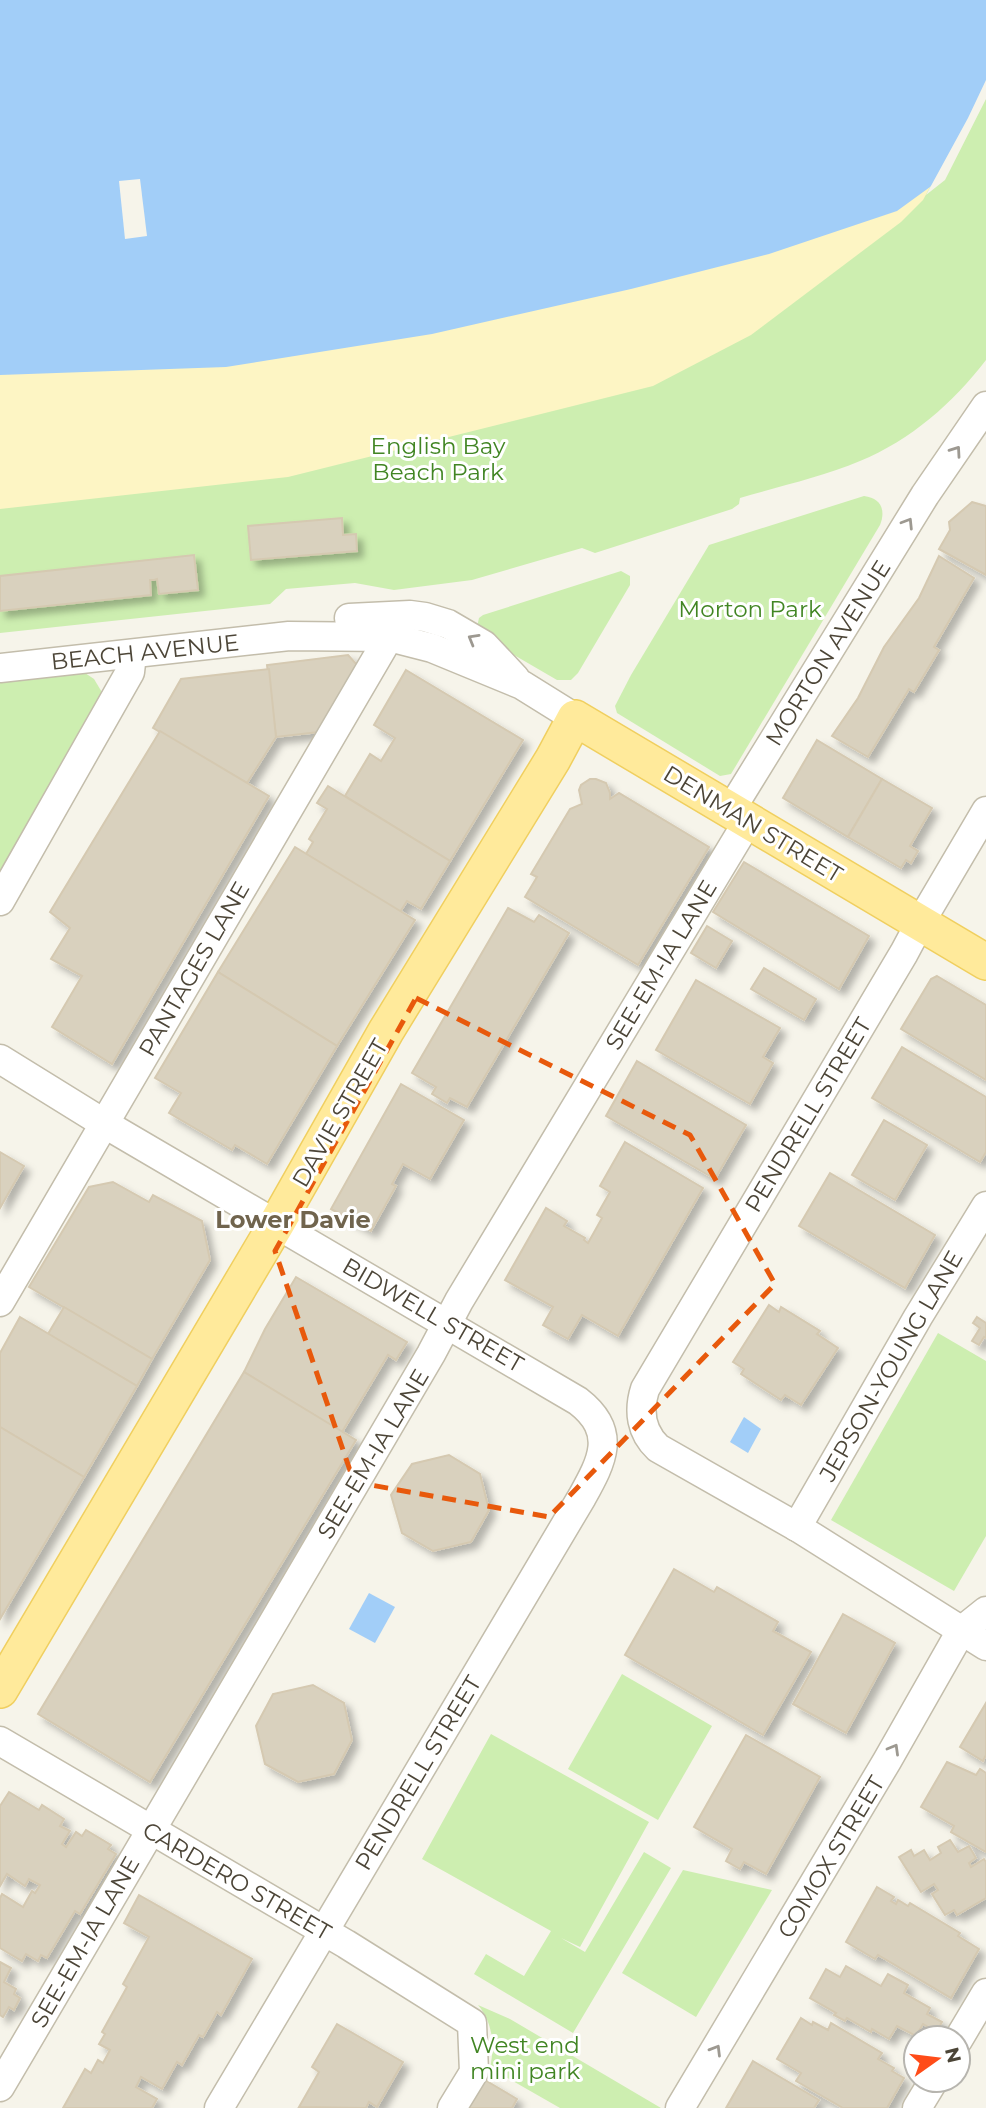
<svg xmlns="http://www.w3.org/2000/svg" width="986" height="2108" font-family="Montserrat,sans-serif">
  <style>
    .green { fill: #cdeeb0 }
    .sand { fill: #fdf5c4 }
    .water { fill: #a2cef8 }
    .pier { fill: #f6f4ea }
    .building { fill: #d9d1be; stroke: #d5c9b1; stroke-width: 2; filter: url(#shadow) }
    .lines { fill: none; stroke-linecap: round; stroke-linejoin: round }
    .minor-casing { stroke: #c3bdab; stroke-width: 31 }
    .major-casing { stroke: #f0cf5f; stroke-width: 38 }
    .minor { stroke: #fff; stroke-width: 28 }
    .major { stroke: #ffea9b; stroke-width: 35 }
    .oneway { stroke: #9d9991 }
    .marked { fill: none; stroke: #e8590c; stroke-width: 5; stroke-dasharray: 14 9; stroke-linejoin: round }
    .labels { text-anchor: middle; stroke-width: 6; stroke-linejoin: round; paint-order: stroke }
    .park-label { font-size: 23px; fill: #418523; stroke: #fff }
    .street-label { font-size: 23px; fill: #4c4537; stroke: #fff }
    .neighbourhood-label { font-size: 24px; font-weight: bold; fill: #70644d; stroke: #fff }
  </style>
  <defs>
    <filter id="shadow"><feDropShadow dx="6" dy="6" stdDeviation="3.5" flood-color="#0004"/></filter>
  </defs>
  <rect width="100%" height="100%" fill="#f6f4ea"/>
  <g class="green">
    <path d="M986,91v269c-33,43 -75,80 -126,101 -38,16 -80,25 -120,37l-1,6 -7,5 -137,44 -13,-5 -110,32 -78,10 -39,-7 -69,6 -16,15 -270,29v-258z"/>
    <path d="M864,496c17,2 22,14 16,29l-149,249 -11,2 -103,-63 -2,-7 16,-31 78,-130z"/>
    <path d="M621,571l9,5v9l-52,88 -7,7h-14l-74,-43 -6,-10 2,-9 4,-3z"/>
    <path d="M85,673l9,6 9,15 -103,183v-196z"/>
    <path d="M938,1333l48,28v175l-32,55 -123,-71z"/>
    <path d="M622,1674l90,52 -54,94 -90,-51z"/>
    <path d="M491,1734l158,88 -69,125 -19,-9 24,14 59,-100 27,16 -98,165 -99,-59 12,-20 38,22 27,-45 -129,-72z"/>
    <path d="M683,1870l89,20 -76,127 -74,-44z"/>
    <path d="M478,2005l32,14 151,89h-101l-70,-40c5,-22 3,-45 -12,-63z"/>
  </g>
  <path class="sand" d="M986,0l-18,118 -45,82 -22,22 -150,113 -98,51 -365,91 -288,32v-340z"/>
  <g class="water">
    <path d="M0,0h986v91l-45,88 -44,32 -128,43 -138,35 -199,45 -206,33 -226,8z"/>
    <path d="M744,1417l17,12 -13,24 -18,-11z"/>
    <path d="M369,1593l26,14 -20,36 -26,-14z"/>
  </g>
  <g class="pier">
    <path d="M986,80v19l-41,81 -19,15 42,-77z"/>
    <path d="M140,179l7,57 -22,3 -6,-58z"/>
  </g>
  <g class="building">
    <path d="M972,502l14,4v69l-47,-26 11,-19 -1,-8z"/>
    <path d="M342,518l1,17 13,-1 1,17 -106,9 -3,-34z"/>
    <path d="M194,555l4,35 -39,4 -2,-15 -3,1h-4l1,15 -151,16v-35z"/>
    <path d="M939,556l35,22 -40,69 5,3 -25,42 -5,-3 -41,68 -36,-21 26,-38 26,-51 35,-49z"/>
    <path d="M348,655l11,12 -40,65 -43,5 -9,-72z"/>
    <path d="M269,669l7,68 -29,46 -94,-55 28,-49z"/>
    <path d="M406,670l117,70 -73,121 -105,-65 25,-42 11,7 14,-23 -21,-13z"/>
    <path d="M160,731l109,65 -157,268 -60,-37 30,-51 -31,-17 19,-31 -20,-16z"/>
    <path d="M817,740l65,39 -34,58 -65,-39z"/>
    <path d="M590,779h6l10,4 4,10v6l9,-6 90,54 -71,118 -113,-68 12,-20 -6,-3 39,-65 12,-5 -3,-14 2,-5z"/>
    <path d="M882,779l50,29 -22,38 8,5 -7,12 -5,-3 -5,8 -53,-31z"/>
    <path d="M328,786l122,75 -29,48 -14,-8 -7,11 -94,-58 7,-12 -4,-3 18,-30 -10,-6z"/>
    <path d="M295,847l120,73 -78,126 -119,-74z"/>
    <path d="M744,862l125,74 -30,53 -126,-77z"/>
    <path d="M508,908l26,14 5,-7 30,18 -102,174 -17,-9 -3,5 -15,-9 4,-7 -24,-14z"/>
    <path d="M707,926l25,15 -16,27 -25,-15z"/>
    <path d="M764,968l52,31 -12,21 -53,-31z"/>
    <path d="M218,972l119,74 -70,118 -32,-19 -3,5 -63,-37 12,-20 -26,-15z"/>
    <path d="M937,976l49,29v75l-85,-51 30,-50z"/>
    <path d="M696,980l84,48 -17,29 10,6 -23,41 -94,-54z"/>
    <path d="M902,1047l84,50v55l-6,10 -108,-64z"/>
    <path d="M637,1061l109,64 -31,54 -109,-63z"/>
    <path d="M401,1084l63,36 -34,59 -27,-15 -11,20 4,2 -25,45 -40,-22z"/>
    <path d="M884,1120l43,25 -32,55 -43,-25z"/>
    <path d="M625,1142l78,46 -85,148 -36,-21 -14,24 -25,-14 10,-18 -48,-27 41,-72 21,13 -3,5 21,12 -1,2 4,3 14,-25 -5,-3 13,-23 -10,-6z"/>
    <path d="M0,1152l24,14 -24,42z"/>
    <path d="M830,1173l105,62 -30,53 -106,-62z"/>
    <path d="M113,1182l36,20 4,-7 49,26 8,39 -58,99 -123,-72 60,-100z"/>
    <path d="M296,1277l111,65 -11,18 -8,-5 -46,77 -98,-60 21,-43z"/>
    <path d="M769,1305l10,7 2,-5 39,24 -3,3 21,14 -37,57 -16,-10 -4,5 -40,-26 3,-5 -11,-7z"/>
    <path d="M64,1307l88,52 -15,27 -89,-52z"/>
    <path d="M20,1317l117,69 -53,91 -84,-50v-74z"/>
    <path d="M977,1317l9,6v15l-2,-1 -5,8 -7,-4 8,-13 -7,-5z"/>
    <path d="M244,1372l112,68 -206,342 -112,-68z"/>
    <path d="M0,1427l84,50 -84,142z"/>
    <path d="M449,1455l31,19 9,36 -18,32 -38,9 -31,-18 -11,-38 21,-31z"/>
    <path d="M674,1569l40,23 3,-5 61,35 -5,9 38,21 -48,83 -138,-80z"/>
    <path d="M843,1614l52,29 -49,90 -53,-29z"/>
    <path d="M313,1685l31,18 8,37 -18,34 -36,8 -33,-18 -9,-38 17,-32z"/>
    <path d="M986,1703v52l-3,6 -23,-14z"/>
    <path d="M746,1735l74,42 -54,97 -22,-12 -4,7 -14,-8 6,-12 -38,-22z"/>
    <path d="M947,1762l29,13 4,-6 6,4v79l-35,-20 3,-6 -33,-19z"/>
    <path d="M9,1792l30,18 3,-5 22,14 -4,7 10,5 -8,13 4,3 10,-15 6,4 4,-6 25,15 -3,4 8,5 -36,60 -5,-3 -28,47 -6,-3 -3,6 -12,-7 -4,7 -22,-13v-50l2,-4 21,13 9,-16 3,2 5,-8 -11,-6 -4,7 -18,-12 -7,12v-80z"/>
    <path d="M950,1840l8,12 11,-6 7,12 -7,5 2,4 13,-8 2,3v36l-29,17 -3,-5 -9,5 -13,-21 6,-4 -4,-6 -13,8 -22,-35 12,-7 3,6 10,-6 6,10 11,-7 -3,-6z"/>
    <path d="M877,1887l17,10 -3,4 5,3 2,-4 10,6 2,-3 50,30 -2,3 21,13 -28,49 -73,-43 -3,4 -29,-17z"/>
    <path d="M139,1895l113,64 -31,56 -4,-3 -14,25 -4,-2 -17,30 -5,-3 -15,27 -21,-12 -5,10 21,12 -5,9h-89l22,-39 6,4 7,-13 5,3 7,-13 -11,-6 6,-10 -3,-2 25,-45 -4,-3 26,-47 -25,-14z"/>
    <path d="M0,1962l11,6 -7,14 12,7 -2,5 6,4 -6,12 -5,-3 -6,10 -3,-2z"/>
    <path d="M846,1966l35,20 7,-12 20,11 -4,8 26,15 -3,6 15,8 -5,10 -14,-8 -7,12 -19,-10 -8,13 -17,-10 -1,3 -24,-14 -2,3 -11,-6 2,-2 -26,-15 16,-29 14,8z"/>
    <path d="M801,2018l11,7 1,-3 15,8 3,-7 51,30 -4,6 16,9 -2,3 12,7 -17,30h-44l-47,-27 5,-8 -24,-14z"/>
    <path d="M337,2024l66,38 -26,45 -8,-5 -3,6 -67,-1 20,-35 -7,-5z"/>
    <path d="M753,2061l66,39 -5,8h-88z"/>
    <path d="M485,2080l32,19 -5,9h-44z"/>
  </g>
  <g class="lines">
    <g class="minor-casing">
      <g id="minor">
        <path d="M349,618l61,-3 15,2 23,7 36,21 31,33"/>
        <path d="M0,668l289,-32 100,1 43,11 90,37 53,33"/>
        <path d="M730,811l195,-316 61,-89"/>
        <path d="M986,811l-66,112 -16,30 -259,436c-7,22 -4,43 13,59l139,79 189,119"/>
        <path d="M0,901l130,-229 2,-18"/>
        <path d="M0,1059l105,65 473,277c40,31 24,60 4,96l-363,611"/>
        <path d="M0,1302l389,-665"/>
        <path d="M797,1527l121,-210 68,-111"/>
        <path d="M0,1741l346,203 126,79 2,49 -22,36"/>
        <path d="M958,2040l28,-47"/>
        <path d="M0,2087l431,-733 28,-53 289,-480"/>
        <path d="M680,2108l207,-347 74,-130 25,-20"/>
        <path d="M917,2108l17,-28"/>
      </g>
    </g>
    <g class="major-casing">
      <path id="major" d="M0,1690l277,-467 109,-192 167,-272 22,-41 411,244"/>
    </g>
    <use href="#minor" class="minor"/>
    <use href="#major" class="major"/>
  </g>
  <defs><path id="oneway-chevron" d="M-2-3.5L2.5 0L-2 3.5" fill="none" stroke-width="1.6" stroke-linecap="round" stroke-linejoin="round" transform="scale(1.75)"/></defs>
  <g class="oneway">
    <use href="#oneway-chevron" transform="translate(956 451) rotate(-55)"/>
    <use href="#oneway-chevron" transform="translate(908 523) rotate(-58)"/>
    <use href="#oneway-chevron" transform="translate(473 639) rotate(-150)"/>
    <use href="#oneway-chevron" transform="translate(894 1749) rotate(-60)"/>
    <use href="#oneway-chevron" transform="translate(716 2050) rotate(-59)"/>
  </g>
  <path class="marked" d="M416,998l274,137 85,149 -226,233 -195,-35 -79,-231z"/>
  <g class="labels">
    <g class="park-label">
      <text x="438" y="454">English Bay<tspan x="438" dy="26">Beach Park</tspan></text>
      <text x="750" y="617">Morton Park</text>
      <text x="525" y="2053">West end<tspan x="525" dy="26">mini park</tspan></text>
    </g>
    <g class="street-label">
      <text transform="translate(145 652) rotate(-6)" y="8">BEACH AVENUE</text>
      <text transform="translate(828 653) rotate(-58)" y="8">MORTON AVENUE</text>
      <text transform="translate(753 824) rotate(31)" y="8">DENMAN STREET</text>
      <text transform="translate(661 965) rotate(-59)" y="8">SEE-EM-IA LANE</text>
      <text transform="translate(194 969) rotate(-60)" y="8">PANTAGES LANE</text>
      <text transform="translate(340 1113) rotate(-60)" y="8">DAVIE STREET</text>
      <text transform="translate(808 1115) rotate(-59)" y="8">PENDRELL STREET</text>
      <text transform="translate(433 1315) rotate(30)" y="8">BIDWELL STREET</text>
      <text transform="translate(891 1366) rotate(-60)" y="8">JEPSON-YOUNG LANE</text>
      <text transform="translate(373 1454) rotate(-59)" y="8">SEE-EM-IA LANE</text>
      <text transform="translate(418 1773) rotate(-59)" y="8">PENDRELL STREET</text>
      <text transform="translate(831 1857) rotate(-59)" y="8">COMOX STREET</text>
      <text transform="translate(237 1881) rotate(30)" y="8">CARDERO STREET</text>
      <text transform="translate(85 1942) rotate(-60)" y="8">SEE-EM-IA LANE</text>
    </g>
    <g class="neighbourhood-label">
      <text x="293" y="1228">Lower Davie</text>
    </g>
  </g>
  <g transform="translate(937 2059) rotate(76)"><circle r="33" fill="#ffffff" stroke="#b7b5af" stroke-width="2"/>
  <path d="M0-5L12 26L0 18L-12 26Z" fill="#ff4c19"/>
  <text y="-10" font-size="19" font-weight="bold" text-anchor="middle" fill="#4c4537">N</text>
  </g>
</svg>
